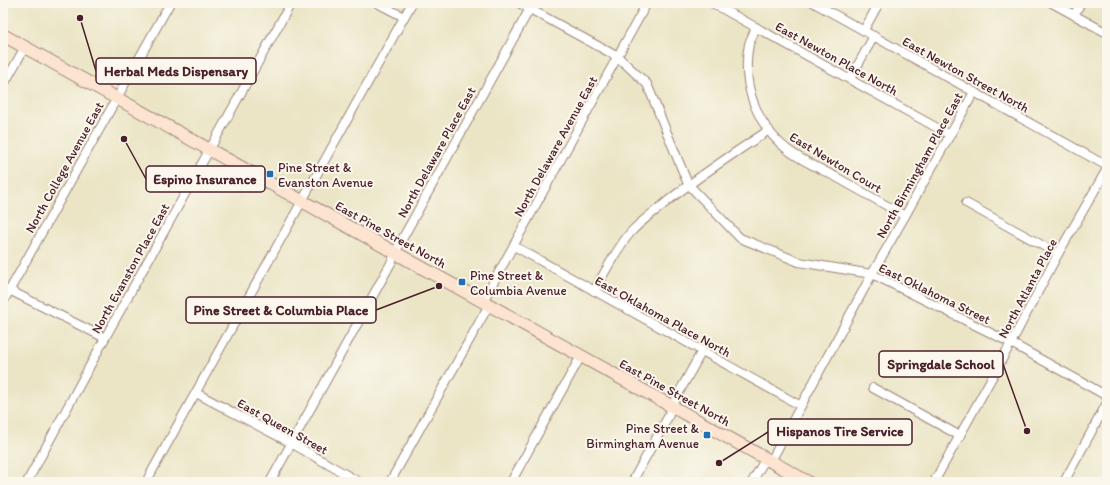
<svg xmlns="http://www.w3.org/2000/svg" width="1110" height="485" font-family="Itim,sans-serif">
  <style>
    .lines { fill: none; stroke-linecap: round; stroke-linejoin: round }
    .street-casing { stroke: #9a8278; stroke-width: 10 }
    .secondary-casing { stroke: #9a8278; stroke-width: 14 }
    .street { stroke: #fff; stroke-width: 8 }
    .secondary { stroke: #fde4d1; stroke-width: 12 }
    .poi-dot { fill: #1f6fb2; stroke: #fbf7ec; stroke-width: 1.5 }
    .labels { text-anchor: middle; stroke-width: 4; stroke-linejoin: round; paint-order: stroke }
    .street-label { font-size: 13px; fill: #4a1f2b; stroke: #fbf7ec }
    .poi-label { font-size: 13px; fill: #4a1f2b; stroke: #fbf7ec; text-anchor: start }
    .leader { fill: none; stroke: #4a1f2b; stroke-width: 1.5 }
    .callout-dot { fill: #4a1f2b; stroke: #fbf7ec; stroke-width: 1.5 }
    .callout { fill: #fbf7ec; stroke: #4a1f2b; stroke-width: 1.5 }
    .callout-label { font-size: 14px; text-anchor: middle; font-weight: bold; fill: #4a1f2b }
  </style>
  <rect width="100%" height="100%" fill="#fbf7ec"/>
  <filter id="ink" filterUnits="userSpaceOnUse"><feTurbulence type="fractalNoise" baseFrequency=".025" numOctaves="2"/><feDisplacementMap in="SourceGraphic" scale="8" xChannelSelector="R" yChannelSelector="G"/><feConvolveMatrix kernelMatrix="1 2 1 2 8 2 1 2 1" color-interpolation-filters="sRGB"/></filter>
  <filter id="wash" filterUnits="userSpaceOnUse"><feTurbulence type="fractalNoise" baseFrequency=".012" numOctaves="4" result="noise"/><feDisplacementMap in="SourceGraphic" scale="16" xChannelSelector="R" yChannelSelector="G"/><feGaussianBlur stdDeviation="0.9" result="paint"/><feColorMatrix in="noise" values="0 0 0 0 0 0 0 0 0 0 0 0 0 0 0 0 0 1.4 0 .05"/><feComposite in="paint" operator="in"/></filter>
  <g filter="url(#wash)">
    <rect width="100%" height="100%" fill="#ebe5c6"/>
  </g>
  <g filter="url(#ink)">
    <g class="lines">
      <g class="street-casing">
        <g id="street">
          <path d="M377,3l27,14"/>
          <path d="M519,3l99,54 29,27 41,100 52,54 59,24 73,12 139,69 96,53"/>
          <path d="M712,3l238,132"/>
          <path d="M814,3l293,163"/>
          <path d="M1052,3l55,30"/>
          <path d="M1074,15l7,-12"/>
          <path d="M756,27c-2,6 -5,11 -7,17 -8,40 7,81 39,106 14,11 33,19 48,27 23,13 46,26 69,39"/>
          <path d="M864,30l15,-27"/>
          <path d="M850,79l24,-43"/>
          <path d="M3,86l22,-39"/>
          <path d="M966,203l92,51"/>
          <path d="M514,246l287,160"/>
          <path d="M9,290l96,48"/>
          <path d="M594,291c12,-20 22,-42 37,-59 10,-11 22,-19 33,-28 33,-27 69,-50 105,-74"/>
          <path d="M483,301l164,-298"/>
          <path d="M3,302l167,-299"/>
          <path d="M873,388l87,48"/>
          <path d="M196,393l95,50 68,39"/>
          <path d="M771,461l101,-187 33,-58 69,-124"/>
          <path d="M27,482l78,-144 186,-335"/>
          <path d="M146,482l266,-479"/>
          <path d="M270,482l121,-219 9,-20 133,-240"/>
          <path d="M390,482l99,-177"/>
          <path d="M511,482l70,-126"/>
          <path d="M632,482l36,-65 8,-19 26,-47"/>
          <path d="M752,482l14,-24"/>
          <path d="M934,482l77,-139 47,-89 49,-85"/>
          <path d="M1064,482l43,-79"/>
        </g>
      </g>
      <g class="secondary-casing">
        <path id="secondary" d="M3,35l805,447"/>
      </g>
      <use href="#street" class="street"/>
      <use href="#secondary" class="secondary"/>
    </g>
  </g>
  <g class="poi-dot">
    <rect x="266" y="170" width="8" height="8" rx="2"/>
    <rect x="458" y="278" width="8" height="8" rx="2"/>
    <rect x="703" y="431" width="8" height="8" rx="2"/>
  </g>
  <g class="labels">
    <g class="street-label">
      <text transform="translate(837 58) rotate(29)" y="5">East Newton Place North</text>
      <text transform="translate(966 74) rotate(29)" y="5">East Newton Street North</text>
      <text transform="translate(555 146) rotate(-61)" y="5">North Delaware Avenue East</text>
      <text transform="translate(436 152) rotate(-61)" y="5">North Delaware Place East</text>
      <text transform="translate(836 162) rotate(31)" y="5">East Newton Court</text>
      <text transform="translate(919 165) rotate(-61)" y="5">North Birmingham Place East</text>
      <text transform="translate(64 167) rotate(-61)" y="5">North College Avenue East</text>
      <text transform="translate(391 234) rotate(29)" y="5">East Pine Street North</text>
      <text transform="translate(130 268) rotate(-61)" y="5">North Evanston Place East</text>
      <text transform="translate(1027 288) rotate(-62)" y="5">North Atlanta Place</text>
      <text transform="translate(935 293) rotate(26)" y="5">East Oklahoma Street</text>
      <text transform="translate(663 316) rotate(29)" y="5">East Oklahoma Place North</text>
      <text transform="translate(675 392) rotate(29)" y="5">East Pine Street North</text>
      <text transform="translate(283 426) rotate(29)" y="5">East Queen Street</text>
    </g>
    <g class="poi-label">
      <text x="278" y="172">Pine Street &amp;<tspan x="278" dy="15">Evanston Avenue</tspan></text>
      <text x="470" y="280">Pine Street &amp;<tspan x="470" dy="15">Columbia Avenue</tspan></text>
      <text x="699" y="433" text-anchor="end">Pine Street &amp;<tspan x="699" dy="15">Birmingham Avenue</tspan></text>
    </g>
  </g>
  <path class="leader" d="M80 18L96 71M124 139L146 179M439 286L376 310M1027 431L1003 364M719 463L768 432"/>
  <g class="callout-dot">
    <circle cx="80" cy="18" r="4"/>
    <circle cx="124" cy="139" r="4"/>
    <circle cx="439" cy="286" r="4"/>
    <circle cx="1027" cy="431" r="4"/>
    <circle cx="719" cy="463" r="4"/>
  </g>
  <g class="callout">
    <rect x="96" y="58" width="160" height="26" rx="4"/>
    <rect x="146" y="166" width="119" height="26" rx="4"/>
    <rect x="186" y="297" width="190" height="26" rx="4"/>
    <rect x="879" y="351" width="124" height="26" rx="4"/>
    <rect x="768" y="419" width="144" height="26" rx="4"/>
  </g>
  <g class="callout-label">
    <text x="176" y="76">Herbal Meds Dispensary</text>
    <text x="205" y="184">Espino Insurance</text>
    <text x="281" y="315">Pine Street &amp; Columbia Place</text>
    <text x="941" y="369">Springdale School</text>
    <text x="840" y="436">Hispanos Tire Service</text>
  </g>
  <rect width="1110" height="485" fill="none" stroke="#fbf7ec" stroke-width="16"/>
</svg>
